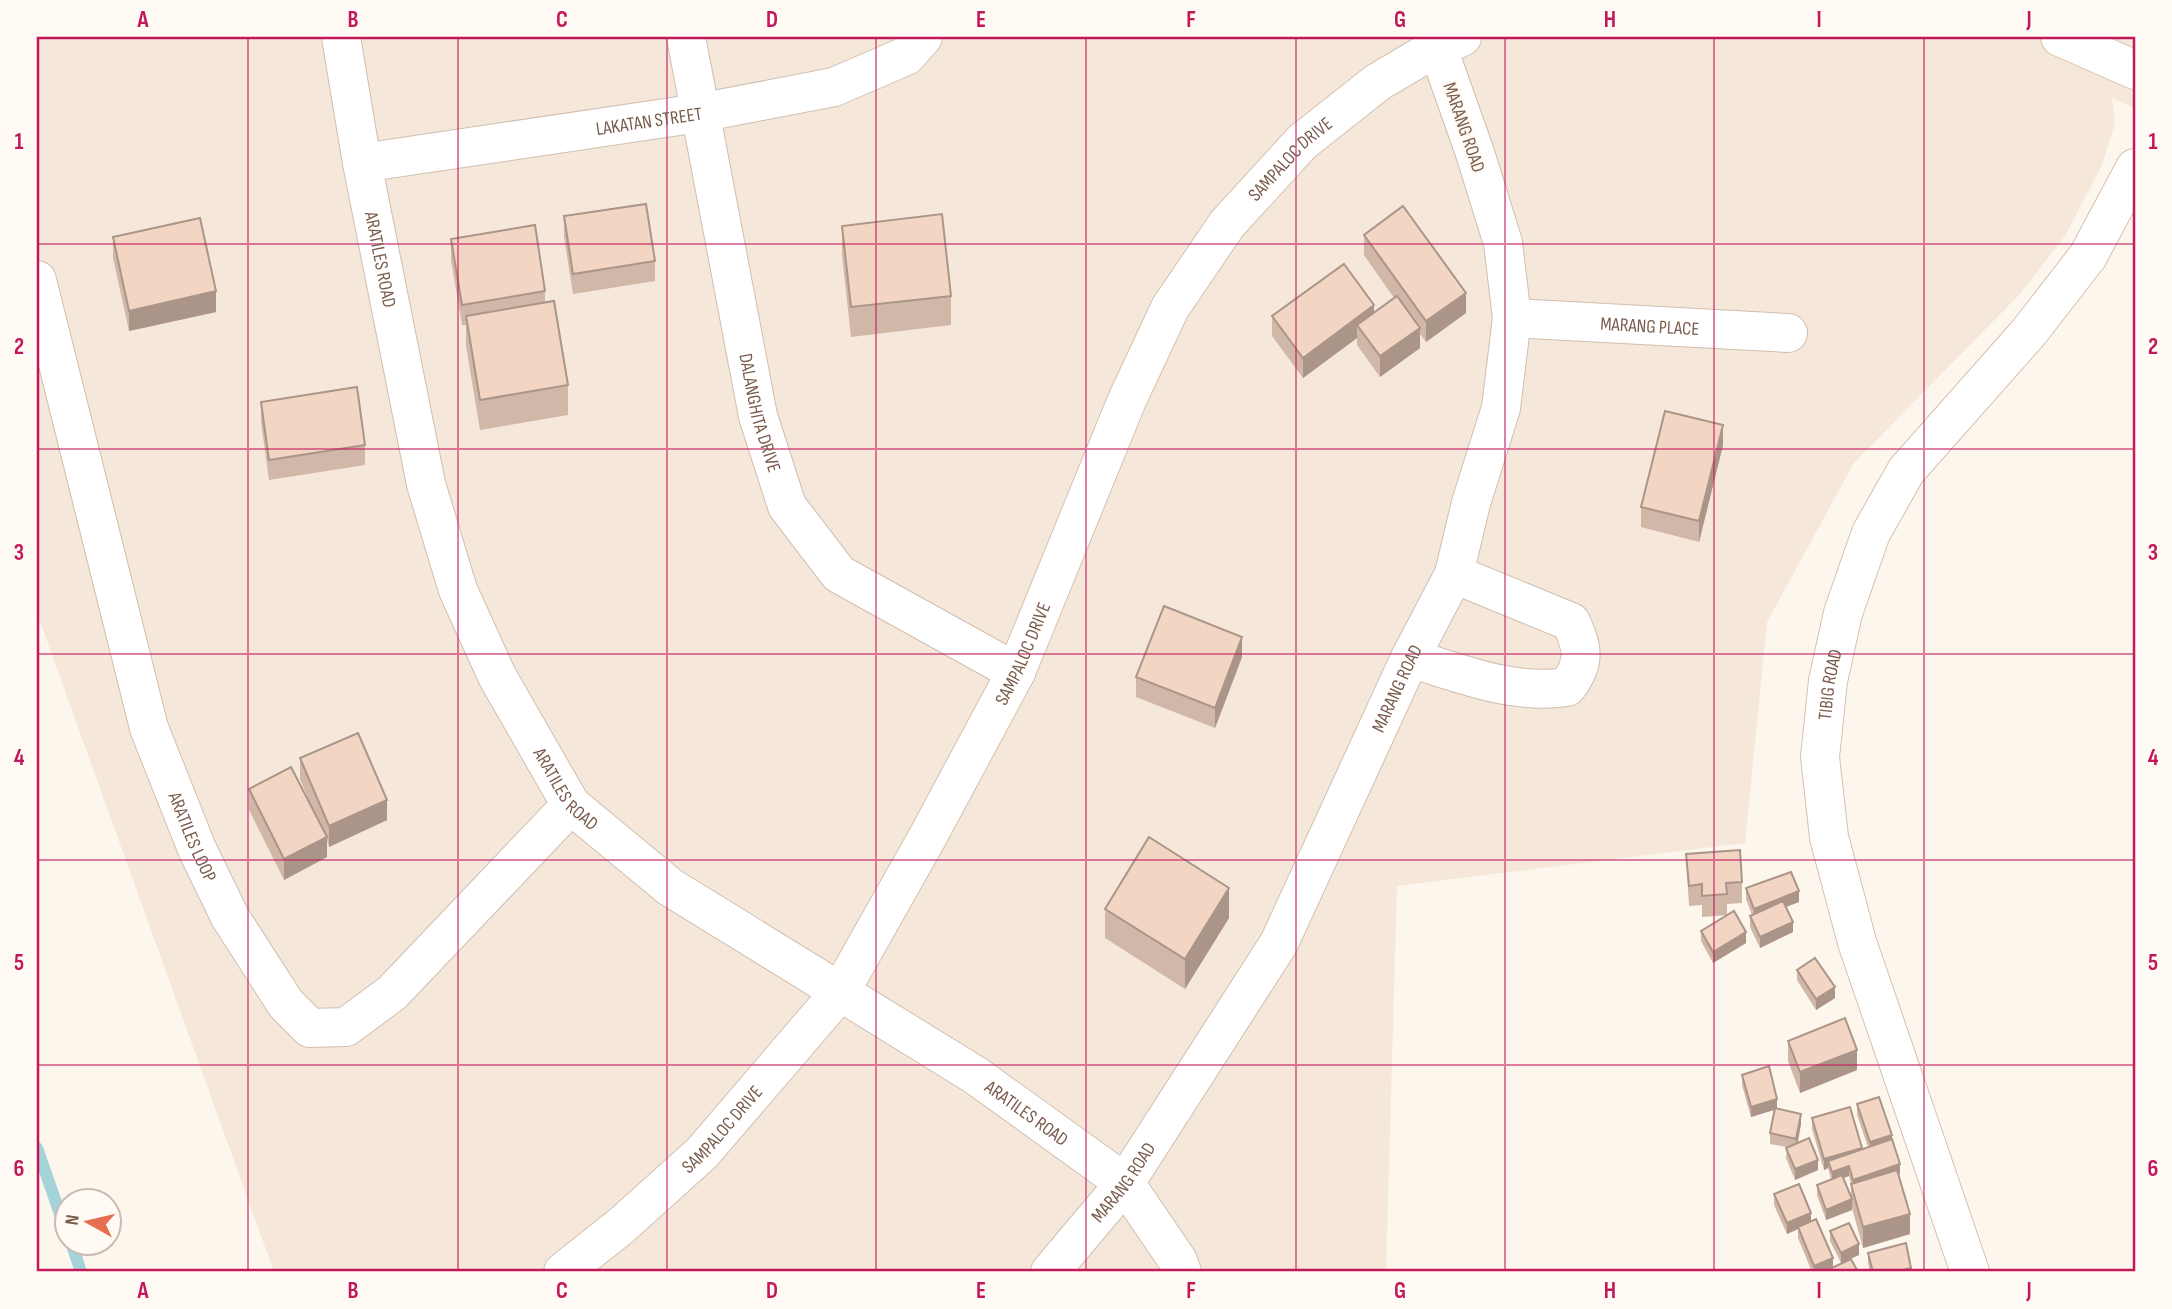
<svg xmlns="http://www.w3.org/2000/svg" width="2172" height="1309" font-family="'Sofia Sans Condensed',sans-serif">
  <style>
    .residential { fill: #f5e8da }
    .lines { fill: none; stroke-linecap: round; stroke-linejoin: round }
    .stream { stroke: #a5d3da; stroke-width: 12 }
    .street-casing { stroke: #d1beb0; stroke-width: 40 }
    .secondary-casing { stroke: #d6c0b0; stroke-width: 40 }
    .street { stroke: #fff; stroke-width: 38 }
    .secondary { stroke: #fff; stroke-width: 38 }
    .wall { fill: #d1b7a8; fill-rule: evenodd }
    .shaded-wall { fill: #aa9588 }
    .building { fill: #f3d5c3; stroke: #aa9588; stroke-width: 2 }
    .grid { fill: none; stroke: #c2185b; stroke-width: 2; stroke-opacity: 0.55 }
    .labels { text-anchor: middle; stroke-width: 5; stroke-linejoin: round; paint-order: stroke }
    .street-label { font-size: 19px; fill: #7a5c4d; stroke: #fffaf3 }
    .neatline { fill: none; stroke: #c2185b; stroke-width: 2.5 }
    .grid-label { font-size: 23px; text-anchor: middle; font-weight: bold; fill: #c2185b }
  </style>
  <rect width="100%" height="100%" fill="#fdf6ec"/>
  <path class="residential" d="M37,37h2098v71l-23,-10 3,25 -13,42 -37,71 -45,58 -166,169 -87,159 -22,221 -348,43 -11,386h-1112l-237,-659z"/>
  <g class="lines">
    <g class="stream">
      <path d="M37,1148l29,83"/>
      <path d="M71,1242l10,30"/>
    </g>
    <g class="street-casing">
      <g id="street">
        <path id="s1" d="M341,37l21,126 64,321 32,106 39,86 74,129 99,82 305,188 150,108 53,78 4,11"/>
        <path id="s2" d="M686,37l72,379 29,90 52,68 177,98"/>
        <path id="s3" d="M362,163l337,-50 135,-26 72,-31 17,-19"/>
        <path id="s4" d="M37,280l112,448 48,121 33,68 56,87 24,24 36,-1 46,-34 179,-188"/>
        <path id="s5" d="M1512,318l276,15"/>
        <path d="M1410,658c52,16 103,37 157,29 19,-25 16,-38 4,-65l-117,-48"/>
        <path id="s6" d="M1050,1272l75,-89 154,-240 131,-285 44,-84 17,-71 30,-95 11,-90 -9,-75 -28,-90 -41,-116"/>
      </g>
    </g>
    <g class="secondary-casing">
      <g id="secondary">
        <path d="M2060,37l75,33"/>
        <path id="s7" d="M563,1272l58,-46 81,-73 138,-161 87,-154 89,-166 111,-272 43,-92 57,-84 75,-82 76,-60 59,-35 25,-10"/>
        <path id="s8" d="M1970,1272l-113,-330 -28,-105 -9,-80 8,-76 15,-68 28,-80 35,-62 123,-139 59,-76 47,-88"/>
      </g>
    </g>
    <use href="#street" class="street"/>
    <use href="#secondary" class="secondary"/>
  </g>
  <g class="wall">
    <path d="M564,216l91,45v20l-82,13 -9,-57z"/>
    <path d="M842,226l109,70v29l-100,12 -9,-82z"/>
    <path d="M1364,235l102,78 -40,29 -6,-8v14l-40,29 -23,-32v-7l-54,40 -31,-42v-20l102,-3 20,-15 -30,-43z"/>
    <path d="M113,237l103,75 -87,19 -16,-73z"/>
    <path d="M451,239l94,52v12l23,82v30l-88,15 -14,-84v-21h-4l-11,-65z"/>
    <path d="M261,402l104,43v20l-96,15 -8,-58z"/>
    <path d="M1723,445l-24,97 -58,-15v-20z"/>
    <path d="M1242,657l-27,71 -79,-31v-20z"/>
    <path d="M300,758l87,62 -58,27 -2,-7v17l-43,23 -35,-70v-21l67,28 -16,-38z"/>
    <path d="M1686,854l56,28v21l-15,1v11l-25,2v-12l-13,1z"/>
    <path d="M1746,888l53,14 -13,5 7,25 -33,16 -10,-21v-11l2,-1 -6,-16z"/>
    <path d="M1105,909l124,9 -44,71 -80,-51z"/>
    <path d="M1701,931l45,12 -33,20 -12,-22z"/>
    <path d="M1797,970l38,28 -19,12 -19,-30z"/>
    <path d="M1788,1041l69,29 -57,23 -12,-32z"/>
    <path d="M1742,1075l35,33 24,16 -3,19 20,27 -23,10 -9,-22 1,-11 -17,-3v-11l4,-23 -23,7 -9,-32z"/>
    <path d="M1857,1104l35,37 8,33 -2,1 12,59 -47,14 -11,-40v2l-26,10 -9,-25v-10l14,-6 -3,-11 -4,2 -12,-41v-11l50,31 6,-2 -11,-32zM1849,1176l2,8v13l-7,-19z"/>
    <path d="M1774,1194l37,27 22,46 25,5h-46l-14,-34v-9l-11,5 -13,-29z"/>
    <path d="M1830,1231l29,24 -18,8 -11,-22z"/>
    <path d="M1868,1253l43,19h-41l-2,-9z"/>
  </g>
  <g class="shaded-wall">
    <path d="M216,291v21l-87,19v-20z"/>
    <path d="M1466,293v20l-40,29v-21z"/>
    <path d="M1374,305v21l-17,-1v13l-54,40v-20z"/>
    <path d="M1420,328v20l-40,29v-21z"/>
    <path d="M1723,425v20l-24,97v-21z"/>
    <path d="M1242,637v20l-27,71v-20z"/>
    <path d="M387,800v20l-58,27v-21z"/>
    <path d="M327,837v20l-43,23v-21z"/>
    <path d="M1229,888v30l-44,71v-30z"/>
    <path d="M1799,891v11l-45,17v-10z"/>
    <path d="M1793,922v10l-33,16v-11z"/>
    <path d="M1746,932v11l-33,20v-11z"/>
    <path d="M1835,987v11l-19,12v-11z"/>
    <path d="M1857,1050v20l-57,23v-21z"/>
    <path d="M1777,1099v10l-26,8v-10z"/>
    <path d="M1801,1114v10l-5,25v-10z"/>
    <path d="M1892,1135v10l-22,8v-11z"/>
    <path d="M1862,1148v11l-34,2v7l-4,2v-11z"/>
    <path d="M1818,1160v10l-23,10v-11z"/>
    <path d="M1900,1164v10l-47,16v-10z"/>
    <path d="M1849,1166v10l-17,6v-10z"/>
    <path d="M1852,1199v11l-26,10v-10z"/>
    <path d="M1811,1213v10l-24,11v-11z"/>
    <path d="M1910,1214v20l-47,14v-21z"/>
    <path d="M1859,1244v11l-18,8v-10z"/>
    <path d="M1833,1258v10l-9,4h-10v-6z"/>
    <path d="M1911,1268v4h-16z"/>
  </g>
  <g class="building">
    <path d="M646,204l9,57 -82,13 -9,-58z"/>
    <path d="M1403,206l63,87 -40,28 -62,-86z"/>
    <path d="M942,214l9,82 -100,11 -9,-81z"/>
    <path d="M200,218l16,73 -87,20 -16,-74z"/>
    <path d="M535,225l10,66 -83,14 -11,-66z"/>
    <path d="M1344,264l30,41 -71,53 -31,-42z"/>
    <path d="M1397,296l23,32 -40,28 -23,-31z"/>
    <path d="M554,301l14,84 -88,15 -14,-84z"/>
    <path d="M357,387l8,58 -96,15 -8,-58z"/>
    <path d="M1665,411l58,14 -24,96 -58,-14z"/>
    <path d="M1164,606l78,31 -27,71 -79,-31z"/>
    <path d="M358,733l29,67 -58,26 -29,-68z"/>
    <path d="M291,767l36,70 -43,22 -35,-70z"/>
    <path d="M1149,837l80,51 -44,71 -80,-50z"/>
    <path d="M1740,850l2,32 -16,1 1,11 -25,2v-12l-13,2 -3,-32z"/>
    <path d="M1791,872l8,19 -45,18 -8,-21z"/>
    <path d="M1783,901l10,21 -33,15 -10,-21z"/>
    <path d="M1734,911l12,21 -33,20 -12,-21z"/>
    <path d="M1815,958l20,29 -19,12 -19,-29z"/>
    <path d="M1845,1018l12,32 -57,22 -12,-31z"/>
    <path d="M1769,1066l8,33 -26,8 -9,-32z"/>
    <path d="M1879,1097l13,38 -22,7 -13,-38z"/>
    <path d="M1850,1107l12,41 -38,11 -12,-41z"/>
    <path d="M1775,1108l26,6 -5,25 -26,-6z"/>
    <path d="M1809,1138l9,22 -23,9 -9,-21z"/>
    <path d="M1892,1139l8,25 -47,16 -4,-14 -17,6 -4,-11z"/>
    <path d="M1897,1170l13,44 -47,13 -12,-43z"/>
    <path d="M1842,1175l10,24 -26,11 -9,-25z"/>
    <path d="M1799,1184l12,29 -24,10 -13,-29z"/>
    <path d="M1816,1219l17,39 -19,8 -16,-39z"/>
    <path d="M1849,1223l10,21 -18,9 -11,-22z"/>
    <path d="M1906,1243l5,25 -16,4h-22l-5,-19z"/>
    <path d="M1851,1259l7,13h-35z"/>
  </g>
  <path class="grid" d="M248,37v1235M458,37v1235M667,37v1235M876,37v1235M1086,37v1235M1296,37v1235M1505,37v1235M1714,37v1235M1924,37v1235M37,244h2098M37,449h2098M37,654h2098M37,860h2098M37,1065h2098"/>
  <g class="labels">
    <g class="street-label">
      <text dy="7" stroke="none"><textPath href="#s3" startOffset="290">LAKATAN STREET</textPath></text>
      <text transform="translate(1465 127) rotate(71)" y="7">MARANG ROAD</text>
      <text dy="7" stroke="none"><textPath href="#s7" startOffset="1348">SAMPALOC DRIVE</textPath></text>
      <text dy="7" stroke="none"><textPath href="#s1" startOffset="226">ARATILES ROAD</textPath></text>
      <text dy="7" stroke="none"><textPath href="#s5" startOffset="138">MARANG PLACE</textPath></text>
      <text dy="7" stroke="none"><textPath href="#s2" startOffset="383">DALANGHITA DRIVE</textPath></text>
      <text dy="7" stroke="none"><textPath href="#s7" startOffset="780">SAMPALOC DRIVE</textPath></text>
      <text dy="7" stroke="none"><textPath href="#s8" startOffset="611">TIBIG ROAD</textPath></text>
      <text dy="7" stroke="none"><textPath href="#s6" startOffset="682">MARANG ROAD</textPath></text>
      <text dy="7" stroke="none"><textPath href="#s1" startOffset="793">ARATILES ROAD</textPath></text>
      <text dy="7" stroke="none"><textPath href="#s4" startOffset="579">ARATILES LOOP</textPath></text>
      <text dy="7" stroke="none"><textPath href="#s1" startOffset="1360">ARATILES ROAD</textPath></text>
      <text dy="7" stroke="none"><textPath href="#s7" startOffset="214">SAMPALOC DRIVE</textPath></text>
      <text dy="7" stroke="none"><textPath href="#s6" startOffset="116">MARANG ROAD</textPath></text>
    </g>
  </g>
  <rect width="2172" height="1309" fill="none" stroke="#fffaf3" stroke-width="77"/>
  <g transform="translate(88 1222) rotate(278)"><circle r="33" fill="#fffaf3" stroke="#cabbb1" stroke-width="2"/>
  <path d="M0-5L12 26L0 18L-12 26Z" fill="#e76f51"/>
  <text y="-10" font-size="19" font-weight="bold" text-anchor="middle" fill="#7a5c4d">N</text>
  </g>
  <rect x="38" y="38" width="2096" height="1232" class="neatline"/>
  <g class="grid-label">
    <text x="143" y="27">A</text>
    <text x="353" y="27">B</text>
    <text x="562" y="27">C</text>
    <text x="772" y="27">D</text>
    <text x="981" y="27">E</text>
    <text x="1191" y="27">F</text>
    <text x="1400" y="27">G</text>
    <text x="1610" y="27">H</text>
    <text x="1819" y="27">I</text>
    <text x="2029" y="27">J</text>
    <text x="19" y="149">1</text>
    <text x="2153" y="149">1</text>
    <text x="19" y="354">2</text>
    <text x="2153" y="354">2</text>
    <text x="19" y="560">3</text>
    <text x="2153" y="560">3</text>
    <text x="19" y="765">4</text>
    <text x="2153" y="765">4</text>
    <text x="19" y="970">5</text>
    <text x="2153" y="970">5</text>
    <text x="19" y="1176">6</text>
    <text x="2153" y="1176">6</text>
    <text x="143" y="1298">A</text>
    <text x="353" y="1298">B</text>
    <text x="562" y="1298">C</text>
    <text x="772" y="1298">D</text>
    <text x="981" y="1298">E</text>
    <text x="1191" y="1298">F</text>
    <text x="1400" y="1298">G</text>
    <text x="1610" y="1298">H</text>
    <text x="1819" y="1298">I</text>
    <text x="2029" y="1298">J</text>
  </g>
</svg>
